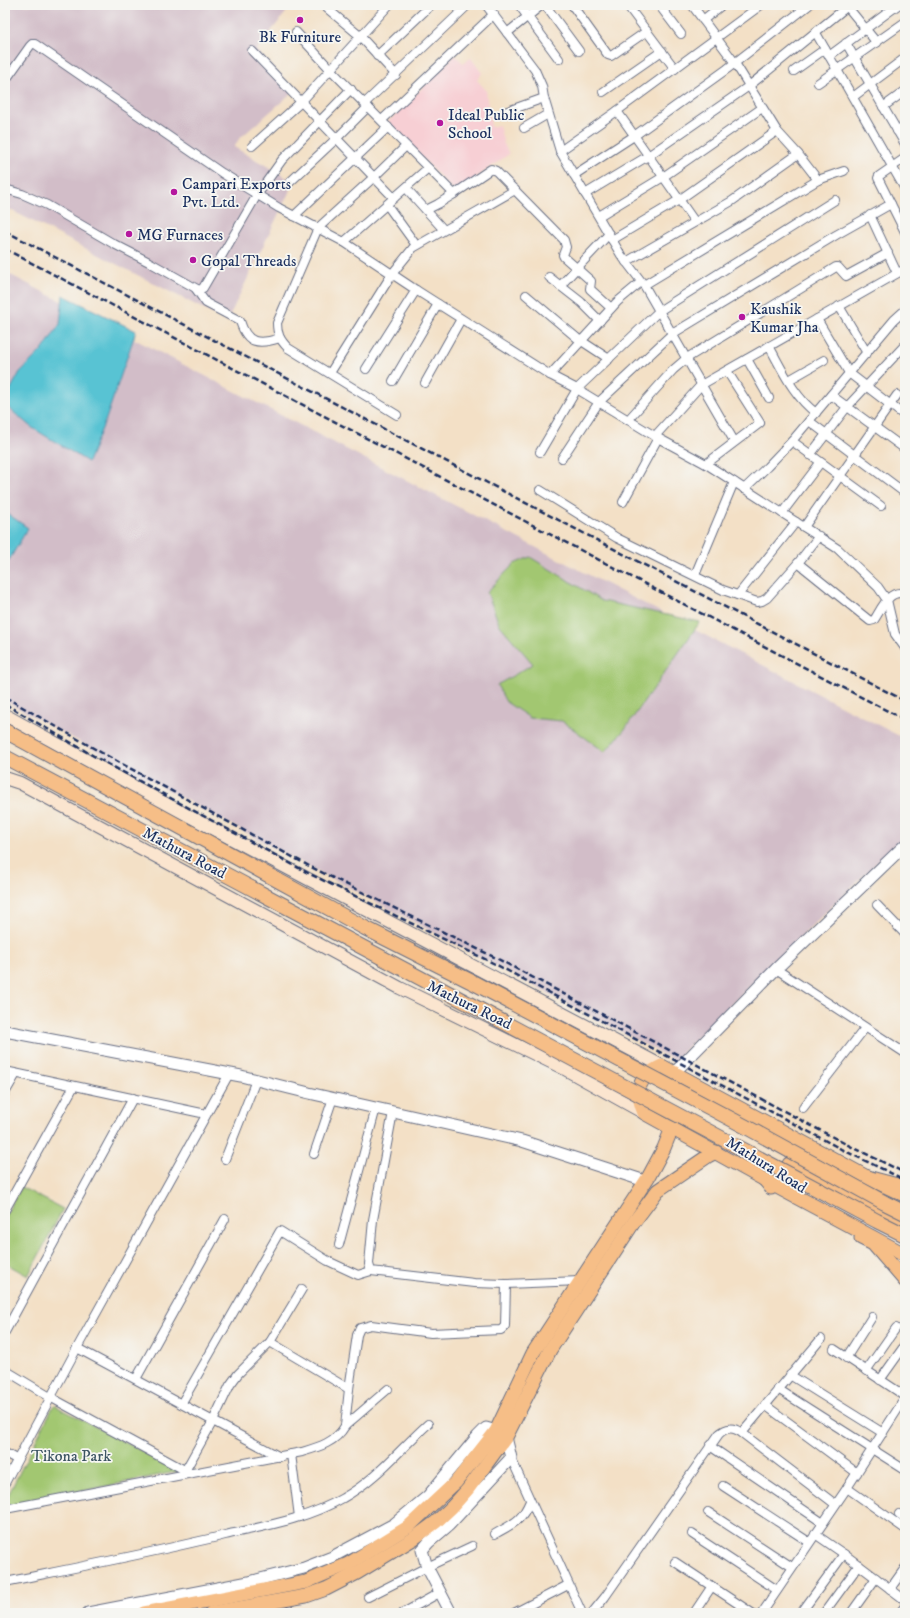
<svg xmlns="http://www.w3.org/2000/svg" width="910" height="1618" font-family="'IM FELL DW Pica',serif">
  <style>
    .built { fill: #f7cfd4 }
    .industrial { fill: #d2bdc8 }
    .green { fill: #a2c771; stroke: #5e7b68 }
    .water { fill: #58c3d3; stroke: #3a7998 }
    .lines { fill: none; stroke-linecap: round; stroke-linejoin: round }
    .minor-casing { stroke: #676d82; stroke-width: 10 }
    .tertiary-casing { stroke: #676d82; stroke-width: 13 }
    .secondary-casing { stroke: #676d82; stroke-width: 14 }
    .primary-casing { stroke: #676d82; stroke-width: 15 }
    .trunk-casing { stroke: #676d82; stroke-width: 16 }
    .minor { stroke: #fff; stroke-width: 8 }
    .tertiary { stroke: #fff; stroke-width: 11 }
    .secondary { stroke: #fbe5cf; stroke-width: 12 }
    .primary { stroke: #f6be87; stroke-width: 13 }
    .trunk { stroke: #f6be87; stroke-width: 14 }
    .rail { stroke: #1b2f5e; stroke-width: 2.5; stroke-dasharray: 6 3; stroke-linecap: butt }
    .trunk-bridge-casing { stroke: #676d82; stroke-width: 16; stroke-linecap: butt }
    .trunk-bridge { stroke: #f6be87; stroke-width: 14 }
    .poi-dot { fill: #b5179e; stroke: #f6f6f2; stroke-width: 1.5 }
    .labels { text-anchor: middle; stroke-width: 3.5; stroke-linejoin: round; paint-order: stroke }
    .poi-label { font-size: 16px; fill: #1b2f5e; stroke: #f6f6f2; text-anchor: start }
    .street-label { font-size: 16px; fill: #1b2f5e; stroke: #f6f6f2 }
    .park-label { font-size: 16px; fill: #3d5563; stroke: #f6f6f2 }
  </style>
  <rect width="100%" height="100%" fill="#f6f6f2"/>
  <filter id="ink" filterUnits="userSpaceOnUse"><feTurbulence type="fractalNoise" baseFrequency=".025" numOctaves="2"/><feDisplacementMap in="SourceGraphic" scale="8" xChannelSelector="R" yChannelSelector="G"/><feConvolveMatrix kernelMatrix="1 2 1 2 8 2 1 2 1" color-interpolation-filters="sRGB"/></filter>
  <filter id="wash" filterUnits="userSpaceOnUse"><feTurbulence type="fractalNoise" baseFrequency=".012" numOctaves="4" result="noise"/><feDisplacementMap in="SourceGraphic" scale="16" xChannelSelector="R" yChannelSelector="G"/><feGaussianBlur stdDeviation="0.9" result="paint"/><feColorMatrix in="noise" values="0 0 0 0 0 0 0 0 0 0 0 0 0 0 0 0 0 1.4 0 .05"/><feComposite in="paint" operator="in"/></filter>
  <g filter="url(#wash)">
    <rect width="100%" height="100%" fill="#f3e0c6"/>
    <path class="built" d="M455,55l8,8 8,-5 11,15 -5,7 9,10 5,37 8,-2 5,19 5,10 -49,35h-8l-64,-67z"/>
    <g class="industrial">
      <path d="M5,5h287l-36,45 38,41 -55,48 -5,8 60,35 -67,139 -222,-114z"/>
      <path d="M5,272l900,467v96l-231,225 -411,-218 -258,-141z"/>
    </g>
    <g class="green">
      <path d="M530,557l72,44 98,21 -75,107 -20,23 -43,-31 -32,-3 -24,-16 -9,-17 36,-21 -34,-40 -12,-32 27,-28z"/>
      <path d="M21,1187l42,22 -35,67 -23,-13v-47z"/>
      <path d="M54,1405l126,66 -175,36v-6z"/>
    </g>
    <g class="water">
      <path d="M63,295l73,36 -30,88 -18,43 -57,-35 -26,-22v-6l15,-27 24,-24 16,-24z"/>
      <path d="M5,512l23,16 -23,39z"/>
    </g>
  </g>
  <g filter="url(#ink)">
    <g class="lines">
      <g class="minor-casing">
        <g id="minor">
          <path d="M323,5l37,31 36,39"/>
          <path d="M486,5l49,65 7,16 2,12 16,53 61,104 23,30 90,156"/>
          <path d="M519,5l40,54"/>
          <path d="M545,5l34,46"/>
          <path d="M572,5l36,50 3,1 36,-25"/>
          <path d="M627,5l48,64"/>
          <path d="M659,5l22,29"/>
          <path d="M692,5l43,58 42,68 21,23 20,26"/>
          <path d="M846,5l31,38"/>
          <path d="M703,20l19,-15"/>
          <path d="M296,32l35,38 123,124 37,-25 5,2 68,69 2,7 -3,8 1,2 27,24 -1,8 21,19"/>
          <path d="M507,33l35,-28"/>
          <path d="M816,33l89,156"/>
          <path d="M846,43l59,101"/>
          <path d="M252,51l142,147"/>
          <path d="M377,56l54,-51"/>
          <path d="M829,56l69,-51"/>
          <path d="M794,71l31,-22"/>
          <path d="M5,81l25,-35 2,-2h3l187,129 57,35 65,34 84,-74"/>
          <path d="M818,83l87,-61"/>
          <path d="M603,92l59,-41"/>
          <path d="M853,97l52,-39"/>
          <path d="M365,103l103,-98"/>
          <path d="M883,107l22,-16"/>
          <path d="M617,111l78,111"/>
          <path d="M505,112l39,-14"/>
          <path d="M382,120l112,-106"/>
          <path d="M524,128l24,-14"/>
          <path d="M897,131l8,-6"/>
          <path d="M252,146l49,-44 88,-97"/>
          <path d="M560,151l57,-40 144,-106"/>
          <path d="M905,158l-26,18 -1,2 27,54"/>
          <path d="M574,175l60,-39 93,-67 82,-64"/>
          <path d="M290,182l47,-44 31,-31"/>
          <path d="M406,188l37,41"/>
          <path d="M5,189l17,5 25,11 67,39 35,18 50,28 4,-2 54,-93 25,-35 69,-71"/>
          <path d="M585,194l63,-38 101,-70 100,-81"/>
          <path d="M387,205l29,40"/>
          <path d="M426,210l12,-6 16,-10"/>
          <path d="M870,215l27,58"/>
          <path d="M294,216l94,-89"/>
          <path d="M599,216l64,-39 99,-69"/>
          <path d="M612,240l67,-40 98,-69"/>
          <path d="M344,242l72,48 134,85 27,14 81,49 48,26 132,85 40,38 9,13 8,34 10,14"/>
          <path d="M626,262l106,-61 66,-47"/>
          <path d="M549,277l32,25 19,19"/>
          <path d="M644,285l174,-105 26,-9"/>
          <path d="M560,286l49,-52"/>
          <path d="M196,289l10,14 34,18c7,23 18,24 40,17"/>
          <path d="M526,295l51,43 32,21"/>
          <path d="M839,306l28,47"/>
          <path d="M817,319l32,54 56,43"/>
          <path d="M769,346c13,23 25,51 47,67"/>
          <path d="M747,359l22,39"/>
          <path d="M366,369l50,-79"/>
          <path d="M330,373l62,-99 21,-26 102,-58"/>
          <path d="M550,375l67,-73 24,-20"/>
          <path d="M789,380l35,-20"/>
          <path d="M393,381l45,-77"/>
          <path d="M425,383l36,-64"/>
          <path d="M831,395l74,54"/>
          <path d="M397,415l-109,-67c-8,-8 -11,-14 -11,-25l41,-95 56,-51 32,-31"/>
          <path d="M628,420l45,-50 14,-12 149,-91h2l8,9 42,-23"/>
          <path d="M809,421l96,72"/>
          <path d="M655,436l46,-51 204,-116"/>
          <path d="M792,441l89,65"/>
          <path d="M540,452l37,-63 82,-78 176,-111"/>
          <path d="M810,455l37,-48 58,-62"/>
          <path d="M562,458l37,-56 73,-68 164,-99 55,-31"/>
          <path d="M706,464l54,-41 -33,-52"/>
          <path d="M744,489l23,-22 25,-26 102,-121 11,-10"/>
          <path d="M540,490l77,48 106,52 34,12 5,-1 5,-3 31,-35 21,-27"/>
          <path d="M623,502l35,-64"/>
          <path d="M782,513l38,-50"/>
          <path d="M804,527l93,-132"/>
          <path d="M798,563l72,58 4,-1c7,-10 15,-32 31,-26"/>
          <path d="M695,575l39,-93"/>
          <path d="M738,595l58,-73"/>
          <path d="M877,905l28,29"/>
          <path d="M776,969l129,84"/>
          <path d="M5,1071l201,43"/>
          <path d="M5,1093l11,-19"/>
          <path d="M803,1108l62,-80"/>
          <path d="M393,1112l-20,108 -4,44 2,7 103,12 32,1 74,-3"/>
          <path d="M314,1154l19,-56"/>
          <path d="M225,1159l31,-79"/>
          <path d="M5,1210l69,-124"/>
          <path d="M339,1245l37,-137"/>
          <path d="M5,1332l128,-234"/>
          <path d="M270,1342l79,47"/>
          <path d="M77,1348l203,109"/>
          <path d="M834,1349l71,47"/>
          <path d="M846,1358l26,-41"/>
          <path d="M5,1370l45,27 140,76"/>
          <path d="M866,1371l30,-43"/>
          <path d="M790,1375l93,58"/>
          <path d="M136,1379l89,-160"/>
          <path d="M880,1380l25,-35"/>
          <path d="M778,1389l127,81"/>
          <path d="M181,1404l99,-173 48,30 30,14 13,-4"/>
          <path d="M765,1405l92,68"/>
          <path d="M345,1426l43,-37"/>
          <path d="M742,1433l79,-94"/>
          <path d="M710,1446l113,77"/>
          <path d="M5,1453l11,6"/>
          <path d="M291,1454l8,63"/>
          <path d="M511,1458l71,155"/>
          <path d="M185,1471l28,-50 17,-36 8,-11 32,-32 32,-53"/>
          <path d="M5,1483l72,-135 152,-274"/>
          <path d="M723,1486l86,56"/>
          <path d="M847,1488l58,41"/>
          <path d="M5,1509l297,-57c17,-5 34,-10 43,-26l4,-37 8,-54 3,-7 11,-3 60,8 70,-3 4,-4 1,-42"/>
          <path d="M708,1512l84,55"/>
          <path d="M899,1514l6,4"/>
          <path d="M495,1534c19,-11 26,-12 35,-33"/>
          <path d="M692,1534l85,56"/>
          <path d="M815,1534l29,20 61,46"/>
          <path d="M675,1562l77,51"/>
          <path d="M5,1582c74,-15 147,-29 220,-47 40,-9 82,-16 118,-37 33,-18 57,-49 85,-74"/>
          <path d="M890,1589l15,-21"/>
          <path d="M368,1597l59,-30 45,-21"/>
          <path d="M403,1613l38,-21"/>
          <path d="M514,1613l54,-28"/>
          <path d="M592,1613l13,-16 114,-163c8,-7 14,-7 23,-1l93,71"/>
          <path d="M694,1613l18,-27"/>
          <path d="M762,1613l85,-125 58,-90"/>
          <path d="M801,1613l43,-59"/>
          <path d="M824,1613l35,-48"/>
          <path d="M851,1613l25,-35"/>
          <path d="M900,1613l5,-7"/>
        </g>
      </g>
      <g class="tertiary-casing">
        <g id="tertiary">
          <path d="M5,1031l236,45 68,17 213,48 123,40"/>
          <path d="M674,1073l102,-104 129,-124"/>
          <path d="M88,1613l161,-31 55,-14 28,-11 62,-33 34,-28 50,-60 8,-8 10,3 10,6 5,21 -62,67 -20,17 -7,8 5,17 24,46"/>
        </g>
      </g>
      <g class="secondary-casing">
        <g id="secondary">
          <path d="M5,715l146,81 511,270"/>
          <path d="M5,778l15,5 380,205 163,80 81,45"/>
        </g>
      </g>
      <g class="primary-casing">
        <g id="primary">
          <path d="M789,1164c40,18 80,36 116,60"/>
          <path d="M771,1188l-6,-8 -121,-67c-10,-23 -6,-36 18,-47l205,111 38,10"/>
          <path d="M861,1238l12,6 32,37"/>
          <path d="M144,1613l162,-31 42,-18 60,-37 48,-45 40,-51 37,-78 116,-177 15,-28 8,-20"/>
          <path d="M211,1613l95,-17 20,-7 31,-16 56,-34 23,-17 16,-15 16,-18 38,-52 44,-87 84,-128 24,-32 50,-34 8,-4"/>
        </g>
      </g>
      <g class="trunk-casing">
        <g id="trunk">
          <path d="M867,1177l38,18"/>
          <path d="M765,1180l140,75"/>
        </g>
      </g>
      <use href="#minor" class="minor"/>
      <use href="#tertiary" class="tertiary"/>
      <use href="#secondary" class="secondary"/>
      <use href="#primary" class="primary"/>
      <use href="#trunk" class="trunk"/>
      <g class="rail">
        <path d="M5,231l900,470"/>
        <path d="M5,249l900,471"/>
        <path d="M5,697l97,56 209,114 187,92 346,184 61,30"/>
        <path d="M5,704l94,55 209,114 187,91 346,185 64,31"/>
      </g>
      <g class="trunk-bridge-casing">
        <g id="trunk-bridge">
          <path d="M5,731l360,197 111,56 274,145 135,74 20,10"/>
          <path d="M5,757l872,464 28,14"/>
        </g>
      </g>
      <use href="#trunk-bridge" class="trunk-bridge"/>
    </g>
  </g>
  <g class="poi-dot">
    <circle cx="300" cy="20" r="4"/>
    <circle cx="440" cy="123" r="4"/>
    <circle cx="174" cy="192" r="4"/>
    <circle cx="129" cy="234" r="4"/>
    <circle cx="193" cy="260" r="4"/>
    <circle cx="742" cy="317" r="4"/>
  </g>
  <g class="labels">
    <g class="poi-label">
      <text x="300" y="42" text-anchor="middle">Bk Furniture</text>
      <text x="448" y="120">Ideal Public<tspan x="448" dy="18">School</tspan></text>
      <text x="182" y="189">Campari Exports<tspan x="182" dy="18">Pvt. Ltd.</tspan></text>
      <text x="137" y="240">MG Furnaces</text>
      <text x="201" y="266">Gopal Threads</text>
      <text x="750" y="314">Kaushik<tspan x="750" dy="18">Kumar Jha</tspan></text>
    </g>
    <g class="street-label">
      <text transform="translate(185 852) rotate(28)" y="6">Mathura Road</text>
      <text transform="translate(470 1004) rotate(26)" y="6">Mathura Road</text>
      <text transform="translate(767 1164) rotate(32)" y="6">Mathura Road</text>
    </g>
    <g class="park-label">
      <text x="71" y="1461">Tikona Park</text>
    </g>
  </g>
  <rect width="910" height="1618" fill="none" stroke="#f6f6f2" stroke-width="20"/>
</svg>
